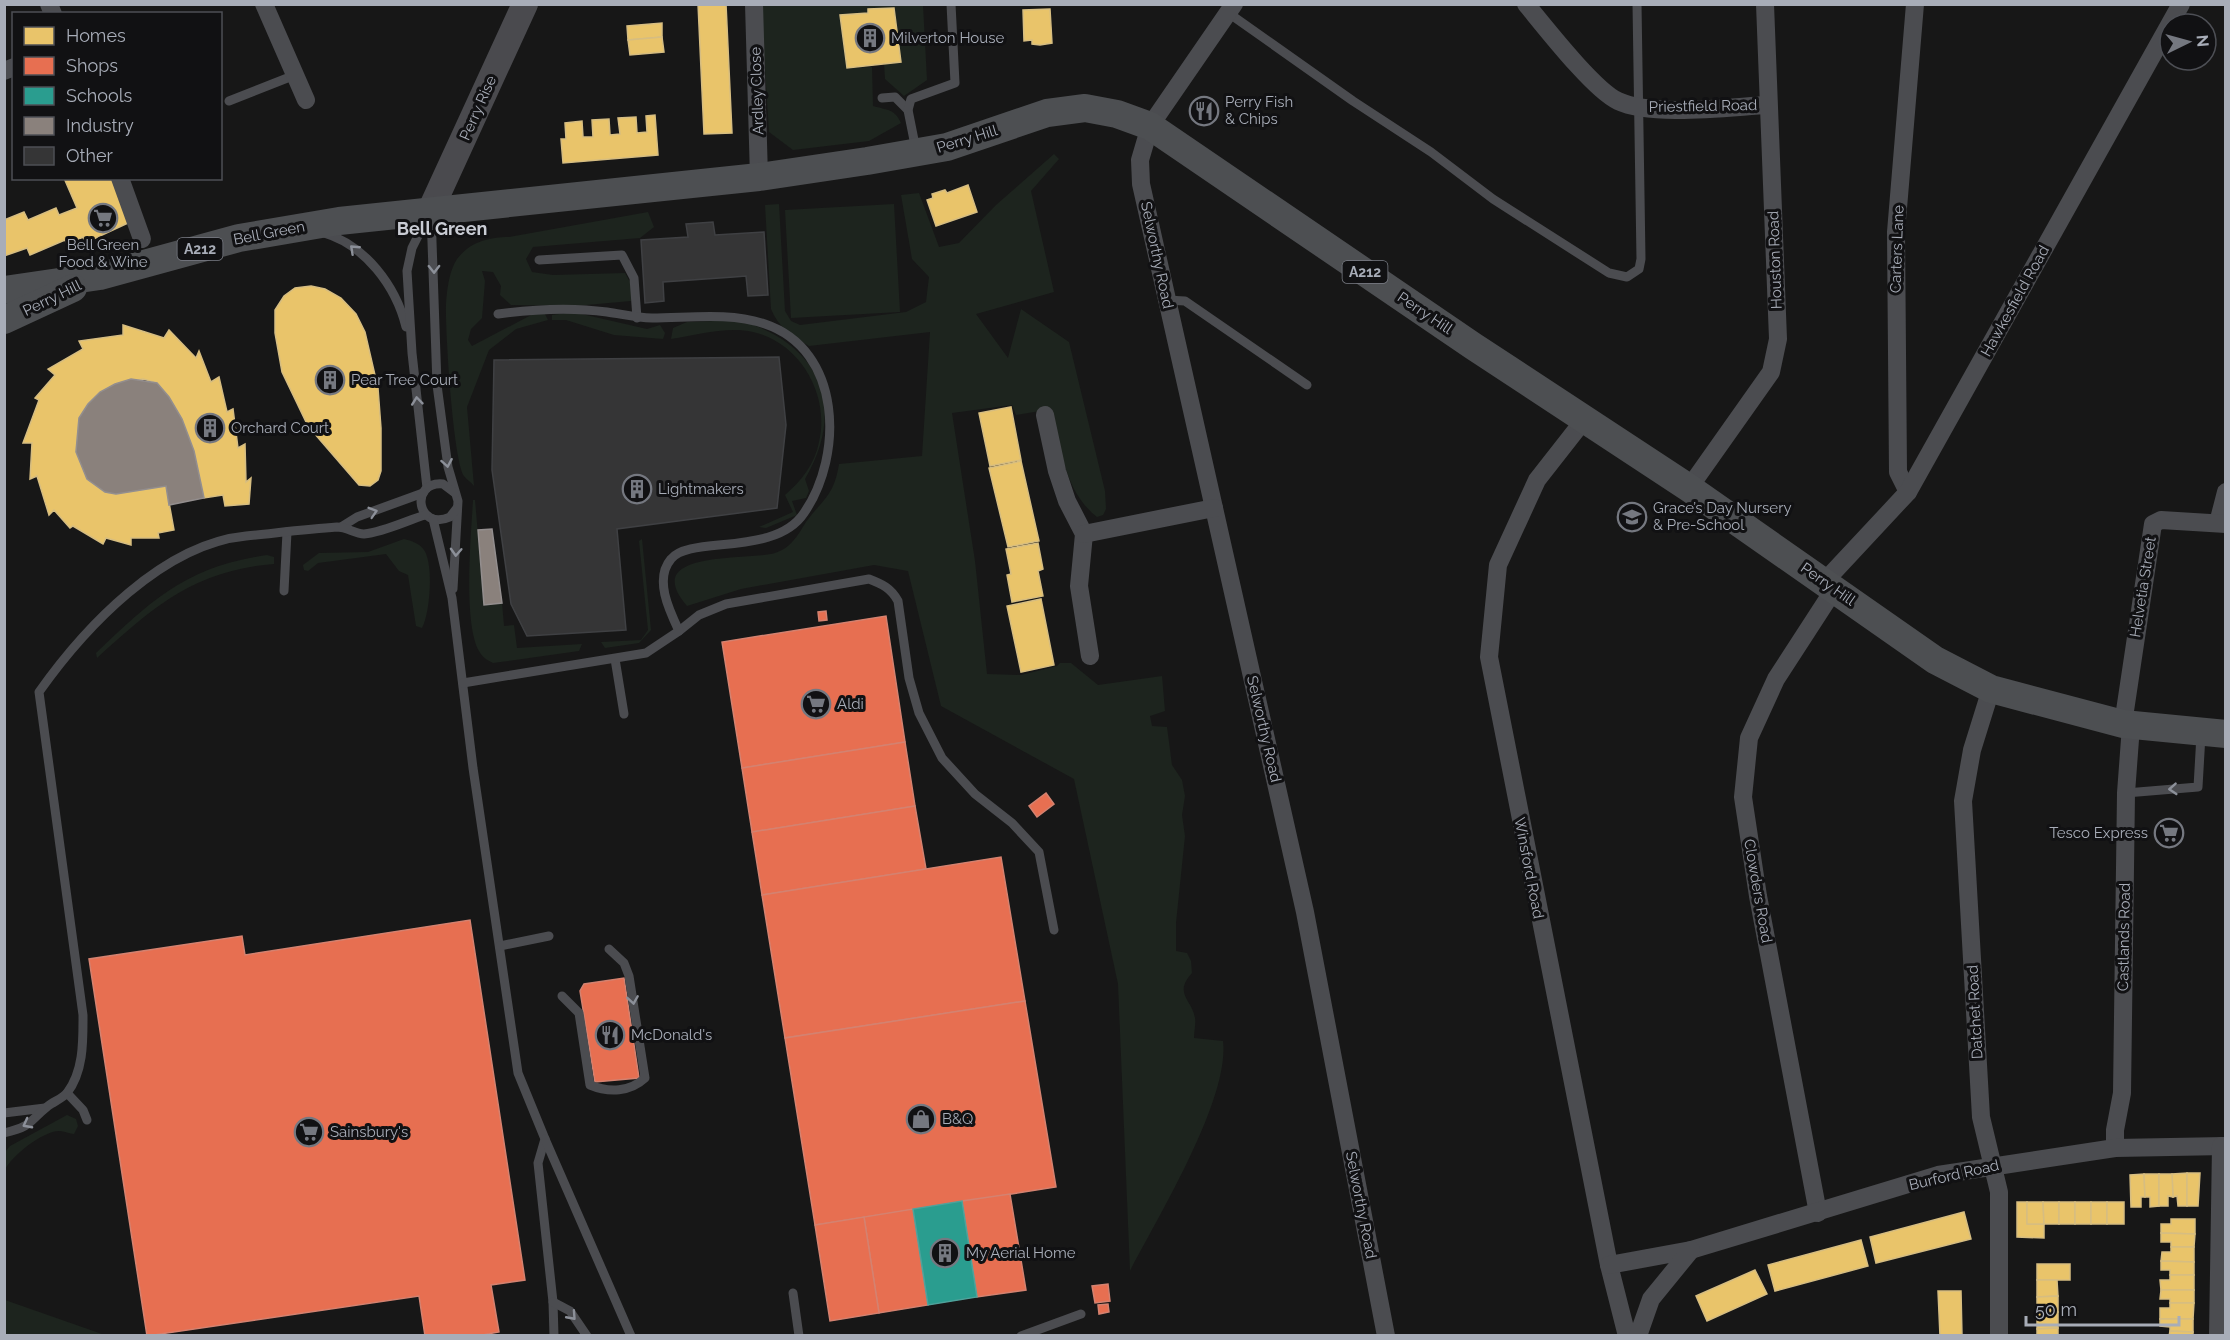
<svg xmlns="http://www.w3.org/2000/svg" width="2230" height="1340" font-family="Raleway,sans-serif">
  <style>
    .green { fill: #1d241e }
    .homes { fill: #e9c46a; stroke: #d6bd81; stroke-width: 1.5 }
    .shops { fill: #e76f51; stroke: #d48270; stroke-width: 1.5 }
    .schools { fill: #2a9d8f; stroke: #50a29b; stroke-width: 1.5 }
    .industry { fill: #8a817c; stroke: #938e8e; stroke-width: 1.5 }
    .building { fill: #353536; stroke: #3f4043; stroke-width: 1.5 }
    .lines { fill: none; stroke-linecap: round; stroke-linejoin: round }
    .lane { stroke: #4b4c50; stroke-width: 9 }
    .street { stroke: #4b4c50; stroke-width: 18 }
    .secondary { stroke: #4a4a4e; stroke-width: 26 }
    .primary { stroke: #4d4f52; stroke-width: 28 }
    .oneway { stroke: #8c9099 }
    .labels { text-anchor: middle; stroke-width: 6; stroke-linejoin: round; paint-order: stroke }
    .shield { fill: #111113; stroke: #7b7e86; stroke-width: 1.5 }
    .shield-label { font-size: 14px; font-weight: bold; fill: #a8adb8 }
    .poi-label { font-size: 15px; fill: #a8adb8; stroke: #111113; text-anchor: start }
    .street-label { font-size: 15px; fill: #a8adb8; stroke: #111113 }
    .quarter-label { font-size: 18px; font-weight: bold; fill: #c9ccd4; stroke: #111113 }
  </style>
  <rect width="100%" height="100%" fill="#171717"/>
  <g class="green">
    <path d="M761,5h162l4,75 -23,16 -19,-17 -1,-16 17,-1 -7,-54 -25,1 -1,4 -28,2 7,53 25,-1 1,39c14,4 22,3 28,17l-32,18 -76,9 -24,-18z"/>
    <path d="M1054,154l5,5 -28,32 23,101 -78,22 32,44 13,-49 48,33 36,149 1,18 -3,6 -6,2c-33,-26 -36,-69 -45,-108l-36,6 -4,-10 -60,8 23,148 12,113 34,1 36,-9 3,-3h11l27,22 64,-9 3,35 -15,5 2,10 15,1 5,38 10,15 3,16 -3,19 3,21 -9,87v28l11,2 4,8 1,12c-19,21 0,26 3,45 1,6 -1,14 -1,20l29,3c7,58 -65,176 -93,230l-12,-287 -44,-205 -133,-73 -33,-135 -34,-6 -133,24 -54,17c-49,-57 63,-45 88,-53 16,-5 23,-18 31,-31 17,-23 28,-26 33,-58l83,-8 8,-124 -121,14c-17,-10 -31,-19 -38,-37l-6,-104 14,-1 6,107 6,10 9,4 106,-13 20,-10 3,-25 -17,-18 -11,-64 18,-2 20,54 20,-4 37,-38z"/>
    <path d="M894,204l6,108 -109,6 -6,-108z"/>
    <path d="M648,212l6,15 -14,11 -107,9 -7,12 6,13 21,3 72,-2 9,16 -3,12 -56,5 -64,-1 -11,-10 1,-9 -8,-14 -11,-1 3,10 -3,37 -11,11 -3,11 4,6 63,-33 10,1 3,6 -32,9 -27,21 -22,57 7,79c-3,-4 -7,-6 -10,-10 -11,-16 -19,-148 -18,-172 1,-14 3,-33 11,-45 13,-17 32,-22 52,-22z"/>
    <path d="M573,312l74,17 13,-4 5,8 -2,6 -49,-4 -48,-15h-14v-5z"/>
    <path d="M738,320c81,22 110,86 67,159l4,12 -3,7 -14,3 5,14 -31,13 -7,-1 34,-15 -8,-17c16,-14 30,-31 34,-53 11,-46 -18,-99 -66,-110 -26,-6 -55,3 -82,7l2,-11 14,-6z"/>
    <path d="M473,500h2l9,104 18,-1 2,23 10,-1 3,23 65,-4 -3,7 -86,12c-6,-3 -11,-6 -14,-12 -16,-28 -8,-116 -6,-151z"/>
    <path d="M404,539c8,2 15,4 20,11 10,14 6,64 -2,78l-6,-2 -8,-51 -9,-4 -13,-17 -68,9 -10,8 -4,-1 -1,-5 16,-12 49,-1z"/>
    <path d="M642,539l9,91 -12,13 -34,5 -4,-6 40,-2 7,-10 -9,-89z"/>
    <path d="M267,555l7,2v7c-79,6 -121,43 -177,94l-1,-5c57,-54 90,-86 171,-98z"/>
    <path d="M67,1115l9,4 2,7 -4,8c-4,0 -10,-3 -14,-3 -16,-1 -49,25 -55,39v-18l5,-6z"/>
    <path d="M5,1300l97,34 5,1h-102z"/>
  </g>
  <g class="homes">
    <path d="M698,4h28l6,129 -28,1z"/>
    <path d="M894,8l7,54 -54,6 -7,-53 28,-2v-4z"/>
    <path d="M1050,9l2,34 -12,2 -8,-1v-4l-8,1 -1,-31z"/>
    <path d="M662,23v14l-34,3 -1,-14z"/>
    <path d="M662,37l2,15 -34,3 -2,-15z"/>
    <path d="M655,115l3,40 -95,8 -2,-24h5l-1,-16 17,-2 1,16h10l-1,-17 17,-1 1,16 10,-1 -2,-16 18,-1 1,16 10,-1 -1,-16z"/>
    <path d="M64,178h48l18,44 -45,21 -2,-6 -16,8 -2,-5 -35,15 -3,-7 -23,8v-36l20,-8 4,8 28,-12 3,7 18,-7z"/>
    <path d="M968,185l9,27 -41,14 -9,-26 6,-2 -1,-4 13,-4 2,3z"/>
    <path d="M311,286l14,3 16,9 15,16 9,18 13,56 3,40v43l-3,9 -8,6 -11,-1 -51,-59 -26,-54 -7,-39v-23l9,-14 11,-8z"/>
    <path d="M123,325l41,13 5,-8 27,28 3,-7 12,31 8,-5 8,35 6,-3 5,39 7,-4 1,38 5,-4 -2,26 -24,2 -2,-11 -19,3 -10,-47 -12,-32 -13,-22 -12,-14 -14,-4 -28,5 -27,20 -9,14 -3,34 11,27 18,13 11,2 50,-8 8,44 -16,3 1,5h-28v7l-25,-7 -3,6 -30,-18 -3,2 -16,-18 -5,5 -12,-39 -7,3 2,-36h-9l16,-43 -4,-2 20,-23 -7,-6 35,-20 -4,-8 44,-6z"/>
    <path d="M1011,407l10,53 -31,6 -11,-53z"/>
    <path d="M1021,461l18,80 -31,6 -19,-79z"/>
    <path d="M1038,543l5,26 -5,2 5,25 -31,6 -5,-27 4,-1 -5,-25z"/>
    <path d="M1041,599l13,66 -33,7 -14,-66z"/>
    <path d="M2187,1173v33h-9l-1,-10 -4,1 -1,-23z"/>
    <path d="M2187,1173h13l-2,33h-11z"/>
    <path d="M2144,1174l1,23h-4v10h-10l-1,-32z"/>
    <path d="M2144,1174h15v32l-9,1v-10h-5z"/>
    <path d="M2159,1174h13l1,23 -5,-1v10h-9z"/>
    <path d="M2017,1202h10v22h17v14l-27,-1z"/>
    <path d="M2027,1202h16l1,22h-17z"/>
    <path d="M2043,1202h16v22h-15z"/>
    <rect x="2059" y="1202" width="16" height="22"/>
    <rect x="2075" y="1202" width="16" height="22"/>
    <rect x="2091" y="1202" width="16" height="22"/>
    <rect x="2107" y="1202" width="17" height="22"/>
    <path d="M1964,1212l7,27 -95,24 -6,-26z"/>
    <path d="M2171,1219h24v15l-34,-1v-9h10z"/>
    <path d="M2161,1233l34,1 -1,13h-23v-5h-10z"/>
    <path d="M1861,1240l7,26 -93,25 -7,-26z"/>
    <path d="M2171,1247h23v15l-33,-1 1,-9h9z"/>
    <path d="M2161,1261l33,1v13h-24v-5h-9z"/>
    <rect x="2037" y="1264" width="33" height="16"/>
    <path d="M1755,1270l12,24 -60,27 -11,-25z"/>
    <path d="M2170,1275h24v15h-33l-1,-10h10z"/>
    <path d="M2037,1280h20l1,16 -21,1z"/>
    <path d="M2161,1290h33v13h-24v-4h-10z"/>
    <path d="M1938,1291h23l1,45h-22z"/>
    <path d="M2058,1296v16l-21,1v-16z"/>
    <path d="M2170,1303h24l-1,16h-33v-11h10z"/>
    <path d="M2058,1312v16l-21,1v-16z"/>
    <path d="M2160,1319h33v13l-23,-1v-4l-10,-1z"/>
    <path d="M2058,1328v8h-21v-7z"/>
    <path d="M2170,1331l23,1v4h-24z"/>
  </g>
  <g class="shops">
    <path d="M826,611l1,9 -8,1 -1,-9z"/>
    <path d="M886,616l19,126 -163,26 -20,-126z"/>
    <path d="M905,742l10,64 -163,26 -10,-64z"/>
    <path d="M1046,793l8,11 -17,13 -8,-11z"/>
    <path d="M915,806l11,63 -164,26 -10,-63z"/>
    <path d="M1001,857l24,144 -240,37 -23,-143z"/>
    <path d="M470,920l55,360 -34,5 8,47 -22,4h-52l-6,-40 -272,40 -58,-377 153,-23 3,19z"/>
    <path d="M624,978l15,100 -44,4 -15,-91 4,-7z"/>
    <path d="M1025,1001l31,186 -241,38 -30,-187z"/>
    <path d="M1010,1194l16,96 -49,7 -15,-96z"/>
    <path d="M913,1209l15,96 -49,8 -15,-96z"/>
    <path d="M864,1217l15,96 -49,8 -15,-96z"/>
    <path d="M1108,1284l2,17 -15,2 -3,-17z"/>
    <path d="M1108,1304l1,8 -10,2 -1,-9z"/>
  </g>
  <path class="schools" d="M962,1201l15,96 -49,8 -15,-96z"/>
  <g class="industry">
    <path d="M131,379l26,4 12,14 13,22 12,32 10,47 -35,7 -3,-19 -50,8 -11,-2 -18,-13 -11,-27 3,-34 9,-14 12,-12 15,-8z"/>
    <path d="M492,529l10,74 -18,2 -6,-75z"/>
  </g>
  <g class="building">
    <path d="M713,222l2,13 49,-3 4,63 -20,1 -2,-20 -12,1 -71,5 1,19 -19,2 -4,-63 47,-3 -2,-13z"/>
    <path d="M779,357l7,68 -9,83 -160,21 9,101 -99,6 -16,-32 -19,-134 2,-110z"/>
  </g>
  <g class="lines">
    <g class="lane">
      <path d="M1227,12l126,89 78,51 62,47 116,74 18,4 12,-8 2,-10 -4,-255"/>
      <path d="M882,98l13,-1 13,13"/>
      <path d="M229,101l66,-26"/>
      <path d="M916,150l-8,-40 3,-11 44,-16 -4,-79"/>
      <path d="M431,213l6,172 11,82 10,34 -5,88"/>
      <path d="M324,233c41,12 72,53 82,94"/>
      <path d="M539,260l83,-5 12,23 3,40"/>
      <path d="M1167,300l18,1 122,84"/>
      <path d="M427,488l-15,-135 -5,-82 5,-23 16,-32"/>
      <path d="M455,493l-12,-9c-34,-3 -26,48 7,33l7,-9"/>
      <path d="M433,519l19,79 21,170 45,305 27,66 -7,24 15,139 1,34"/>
      <path d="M341,527l16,-10 66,-24"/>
      <path d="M284,591l3,-59"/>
      <path d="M679,631l20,-16 27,-11 143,-25c13,5 22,9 29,22l11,77 10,35 23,45 33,36 37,29 27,29 15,78"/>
      <path d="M615,659l9,55"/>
      <path d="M463,683l183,-30 33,-22c-10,-21 -25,-52 -8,-72 19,-24 104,-2 133,-46 40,-58 38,-163 -39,-189 -36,-12 -76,-6 -113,-6 -16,0 -30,-4 -45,-6 -36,-5 -73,-3 -109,2"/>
      <path d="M2126,793l72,-6 3,-52"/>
      <path d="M500,946l49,-10"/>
      <path d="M562,996l17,17 11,72c19,8 40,7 55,-7l-16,-102 -5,-13 -15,-14"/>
      <path d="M67,1093l16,17 4,10"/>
      <path d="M4,1113l41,-5"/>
      <path d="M4,1133c29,-7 24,-11 44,-27 5,-4 15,-8 19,-13 17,-22 16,-53 16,-78l-44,-323c46,-65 124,-148 207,-156 30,-3 61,-7 91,-9 10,0 18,7 27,7 20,-2 42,-13 61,-19"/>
      <path d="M545,1139l86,197"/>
      <path d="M793,1293l6,43"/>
      <path d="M553,1302l17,9 17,25"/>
      <path d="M1021,1336l60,-22"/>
    </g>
    <g class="street">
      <path d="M49,4l4,10"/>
      <path d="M264,4l42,96"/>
      <path d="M754,4l5,173"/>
      <path d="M1234,4l-84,122 -10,34 1,24 164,728 81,424"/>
      <path d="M1526,4c19,23 68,86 92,97 34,16 111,6 150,4"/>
      <path d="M4,71l10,-4"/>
      <path d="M120,178l22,61"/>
      <path d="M1045,415l12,56 10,30 17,33 -5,52 11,70"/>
      <path d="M1584,420l-47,60 -39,85 -9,92 120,608 18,71"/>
      <path d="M1689,488l82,-116 7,-33 -13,-335"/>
      <path d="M1908,492l-10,-20 -2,-240 19,-228"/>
      <path d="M2218,523l8,-31"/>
      <path d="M1084,534l130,-26"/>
      <path d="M1825,581l83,-89 273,-488"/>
      <path d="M1991,689l-19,61 -9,51 18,316 18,75v144"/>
      <path d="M2123,724l30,-200 8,-4 65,4"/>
      <path d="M2115,1148v-18l7,-37 4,-300 5,-67"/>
      <path d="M1818,1213l-60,-317 -15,-99 6,-59 27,-59 59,-91"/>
      <path d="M1609,1265l82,-15 247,-75 177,-27 111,-2"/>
      <path d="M1638,1336l13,-37 40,-49"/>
      <path d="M2218,1336l3,-190"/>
    </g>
    <path class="secondary" d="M430,211l95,-207"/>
    <g class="primary">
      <path d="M4,290l96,-14 139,-38 100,-17 420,-44 108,-16 80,-14 100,-34 38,-5 32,6 33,12 323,220 216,142 246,172 56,29 132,35 103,10"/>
      <path d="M4,320l69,-32"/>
    </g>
  </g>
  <defs><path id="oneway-chevron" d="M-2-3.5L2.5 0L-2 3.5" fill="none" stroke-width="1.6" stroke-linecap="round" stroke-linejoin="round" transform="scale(1.5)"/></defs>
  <g class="oneway">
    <use href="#oneway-chevron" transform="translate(354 249) rotate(-137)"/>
    <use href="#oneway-chevron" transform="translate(434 269) rotate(89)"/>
    <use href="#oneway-chevron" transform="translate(417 401) rotate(-96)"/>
    <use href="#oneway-chevron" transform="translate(447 463) rotate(80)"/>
    <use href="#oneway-chevron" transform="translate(373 512) rotate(-17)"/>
    <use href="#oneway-chevron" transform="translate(456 552) rotate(93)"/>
    <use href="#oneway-chevron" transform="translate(2173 789) rotate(176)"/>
    <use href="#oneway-chevron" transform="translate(633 1000) rotate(81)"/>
    <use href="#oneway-chevron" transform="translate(27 1124) rotate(152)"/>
    <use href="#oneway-chevron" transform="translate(572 1316) rotate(48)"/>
  </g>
  <defs>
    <g id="building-ring" transform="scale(1.5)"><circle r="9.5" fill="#111113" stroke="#757880" stroke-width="1.5"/><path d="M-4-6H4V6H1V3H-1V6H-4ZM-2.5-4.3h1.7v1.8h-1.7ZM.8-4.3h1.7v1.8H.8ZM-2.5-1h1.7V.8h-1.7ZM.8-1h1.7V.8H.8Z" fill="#757880"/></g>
    <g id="restaurant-ring" transform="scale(1.5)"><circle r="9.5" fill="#111113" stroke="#757880" stroke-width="1.5"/><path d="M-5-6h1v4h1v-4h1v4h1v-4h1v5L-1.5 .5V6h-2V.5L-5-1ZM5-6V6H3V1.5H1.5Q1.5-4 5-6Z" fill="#757880"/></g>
    <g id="supermarket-ring" transform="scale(1.5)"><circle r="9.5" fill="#111113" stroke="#757880" stroke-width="1.5"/><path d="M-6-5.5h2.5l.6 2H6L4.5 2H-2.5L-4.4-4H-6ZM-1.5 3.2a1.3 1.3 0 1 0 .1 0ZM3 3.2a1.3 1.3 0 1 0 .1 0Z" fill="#757880"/></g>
    <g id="school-ring" transform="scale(1.5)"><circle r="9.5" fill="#111113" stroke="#757880" stroke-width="1.5"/><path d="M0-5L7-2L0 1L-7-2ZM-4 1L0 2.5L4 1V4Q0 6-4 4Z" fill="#757880"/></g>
    <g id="shop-ring" transform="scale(1.5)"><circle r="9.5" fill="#111113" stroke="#757880" stroke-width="1.5"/><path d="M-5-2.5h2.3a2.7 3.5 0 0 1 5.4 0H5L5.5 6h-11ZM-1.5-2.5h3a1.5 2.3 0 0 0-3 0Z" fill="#757880"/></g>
  </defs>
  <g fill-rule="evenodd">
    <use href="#building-ring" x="870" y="38"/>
    <use href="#restaurant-ring" x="1204" y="111"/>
    <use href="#supermarket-ring" x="103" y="218"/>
    <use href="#building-ring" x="330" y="380"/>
    <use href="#building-ring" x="210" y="428"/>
    <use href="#building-ring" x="637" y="489"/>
    <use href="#school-ring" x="1632" y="517"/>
    <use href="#supermarket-ring" x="816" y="704"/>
    <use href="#supermarket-ring" x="2169" y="833"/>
    <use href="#restaurant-ring" x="610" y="1035"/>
    <use href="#shop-ring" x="921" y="1119"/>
    <use href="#supermarket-ring" x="309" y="1132"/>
    <use href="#building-ring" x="945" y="1253"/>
  </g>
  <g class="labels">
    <g class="shield">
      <rect x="177.5" y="238" width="45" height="22" rx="4.5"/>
      <rect x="1342.5" y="261" width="45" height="22" rx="4.5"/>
    </g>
    <g class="shield-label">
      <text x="200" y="254">A212</text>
      <text x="1365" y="277">A212</text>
    </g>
    <g class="poi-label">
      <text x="891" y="43">Milverton House</text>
      <text x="1225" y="107">Perry Fish<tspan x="1225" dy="17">&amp; Chips</tspan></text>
      <text x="103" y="250" text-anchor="middle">Bell Green<tspan x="103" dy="17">Food &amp; Wine</tspan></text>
      <text x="351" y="385">Pear Tree Court</text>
      <text x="231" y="433">Orchard Court</text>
      <text x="658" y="494">Lightmakers</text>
      <text x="1653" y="513">Grace’s Day Nursery<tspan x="1653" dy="17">&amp; Pre-School</tspan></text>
      <text x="837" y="709">Aldi</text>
      <text x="2148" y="838" text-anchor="end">Tesco Express</text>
      <text x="631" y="1040">McDonald's</text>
      <text x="942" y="1124">B&amp;Q</text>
      <text x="330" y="1137">Sainsbury's</text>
      <text x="966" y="1258">My Aerial Home</text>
    </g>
    <g class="street-label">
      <text transform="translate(757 91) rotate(-92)" y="5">Ardley Close</text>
      <text transform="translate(1703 106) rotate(-1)" y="5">Priestfield Road</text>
      <text transform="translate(478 108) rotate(-66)" y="5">Perry Rise</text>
      <text transform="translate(967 139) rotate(-17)" y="5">Perry Hill</text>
      <text transform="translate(269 233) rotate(-11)" y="5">Bell Green</text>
      <text transform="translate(1897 249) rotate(-88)" y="5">Carters Lane</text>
      <text transform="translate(1157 255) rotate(78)" y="5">Selworthy Road</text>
      <text transform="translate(1775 260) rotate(-92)" y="5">Houston Road</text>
      <text transform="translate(52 298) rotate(-26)" y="5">Perry Hill</text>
      <text transform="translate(2015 301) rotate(-61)" y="5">Hawkesfield Road</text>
      <text transform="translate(1425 313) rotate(34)" y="5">Perry Hill</text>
      <text transform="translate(1828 584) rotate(35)" y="5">Perry Hill</text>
      <text transform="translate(2143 587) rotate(-81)" y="5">Helvetia Street</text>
      <text transform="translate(1264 729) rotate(77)" y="5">Selworthy Road</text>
      <text transform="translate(1529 868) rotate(79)" y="5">Winsford Road</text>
      <text transform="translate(1758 891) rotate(80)" y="5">Clowders Road</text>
      <text transform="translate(2124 937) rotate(-89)" y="5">Castlands Road</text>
      <text transform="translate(1975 1012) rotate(-93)" y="5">Datchet Road</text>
      <text transform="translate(1954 1175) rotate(-13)" y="5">Burford Road</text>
      <text transform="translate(1361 1205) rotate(79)" y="5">Selworthy Road</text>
    </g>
    <g class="quarter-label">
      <text x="442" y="235">Bell Green</text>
    </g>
  </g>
  <rect width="2230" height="1340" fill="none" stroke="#a8adb8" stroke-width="12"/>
  <rect x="12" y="12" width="210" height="168" fill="#111113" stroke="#4d4f55" stroke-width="1.5"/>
  <rect x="24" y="27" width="30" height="18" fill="#e9c46a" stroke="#4d4f55" stroke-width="1.5"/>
  <text x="66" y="42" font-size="18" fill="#a8adb8">Homes</text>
  <rect x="24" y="57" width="30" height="18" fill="#e76f51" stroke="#4d4f55" stroke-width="1.5"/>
  <text x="66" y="72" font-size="18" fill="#a8adb8">Shops</text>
  <rect x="24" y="87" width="30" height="18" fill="#2a9d8f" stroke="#4d4f55" stroke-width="1.5"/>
  <text x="66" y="102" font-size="18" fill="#a8adb8">Schools</text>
  <rect x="24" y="117" width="30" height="18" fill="#8a817c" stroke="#4d4f55" stroke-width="1.5"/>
  <text x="66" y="132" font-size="18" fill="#a8adb8">Industry</text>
  <rect x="24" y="147" width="30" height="18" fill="#353536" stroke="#4d4f55" stroke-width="1.5"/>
  <text x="66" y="162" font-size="18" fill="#a8adb8">Other</text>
  <g transform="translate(2188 42) rotate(85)"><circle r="28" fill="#111113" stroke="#4d4f55" stroke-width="1.5"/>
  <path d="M0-4.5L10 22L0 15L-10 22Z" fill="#757880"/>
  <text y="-9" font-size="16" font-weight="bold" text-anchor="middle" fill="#a8adb8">N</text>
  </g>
  <path d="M2026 1316v9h153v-9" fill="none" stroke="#a8adb8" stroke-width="3"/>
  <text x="2035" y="1316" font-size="18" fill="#a8adb8" stroke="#111113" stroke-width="4.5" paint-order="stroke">50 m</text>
</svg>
